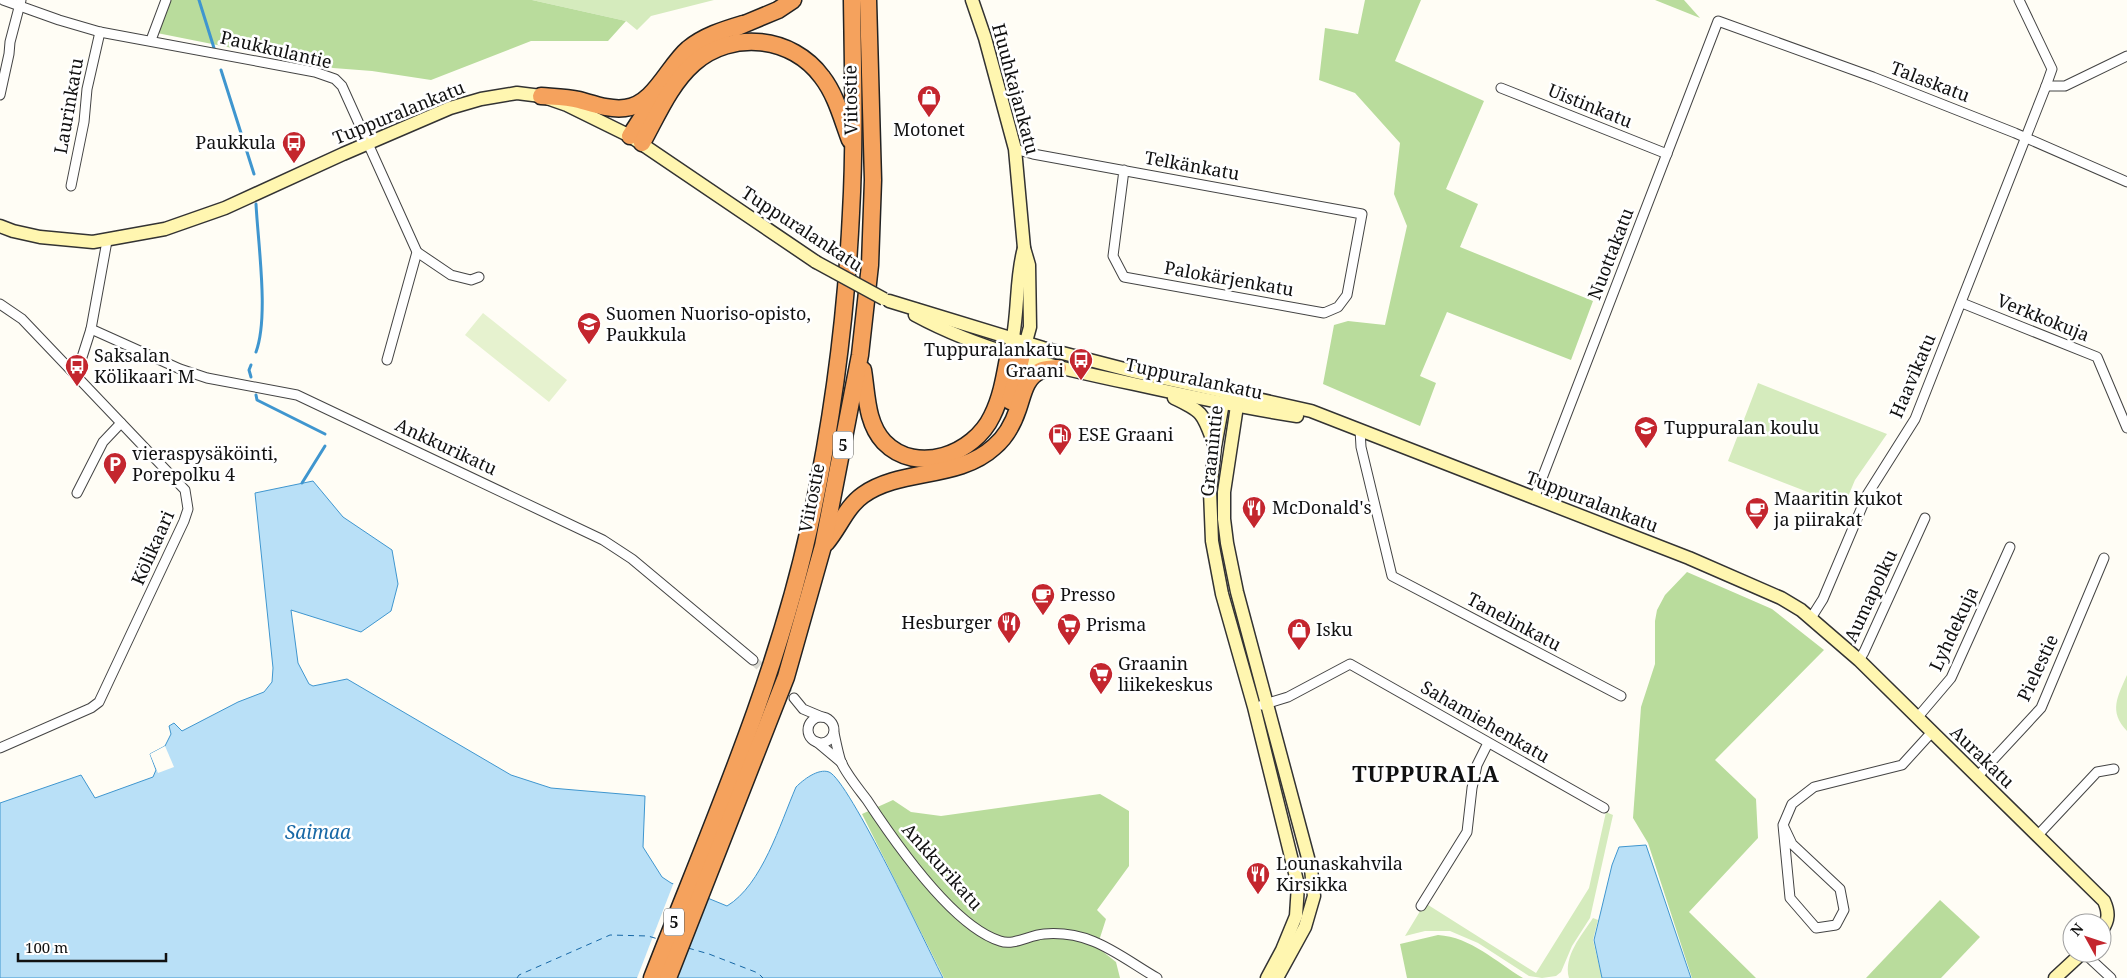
<svg xmlns="http://www.w3.org/2000/svg" width="2127" height="978" font-family="'Noto Serif',serif">
  <style>
    .green { fill: #d5ebbd }
    .forest { fill: #b9dc9c }
    .pitch { fill: #e6f2cf }
    .water { fill: #b9e0f7; stroke: #3f96cf }
    .pier { fill: #fffdf5 }
    .lines { fill: none; stroke-linecap: round; stroke-linejoin: round }
    .stream { stroke: #3f96cf; stroke-width: 3 }
    .ferry { stroke: #1768a6; stroke-width: 1; stroke-dasharray: 6 5; stroke-linecap: butt }
    .street-tunnel { stroke: #dbdad3; stroke-width: 9; stroke-dasharray: 9 4.5; stroke-linecap: butt }
    .street-casing { stroke: #444; stroke-width: 11 }
    .secondary-casing { stroke: #333; stroke-width: 15 }
    .highway-casing { stroke: #222; stroke-width: 19 }
    .street { stroke: #fff; stroke-width: 9 }
    .secondary { stroke: #fff6b0; stroke-width: 12 }
    .highway { stroke: #f5a25d; stroke-width: 16 }
    .secondary-bridge-casing { stroke: #333; stroke-width: 15; stroke-linecap: butt }
    .secondary-bridge { stroke: #fff6b0; stroke-width: 12 }
    .labels { text-anchor: middle; stroke-width: 5; stroke-linejoin: round; paint-order: stroke }
    .shield { fill: #fff; stroke: #585858; stroke-width: 1 }
    .shield-label { font-size: 16px; font-weight: bold; fill: #111 }
    .street-label { font-size: 18px; fill: #111; stroke: #fff }
    .poi-label { font-size: 18px; fill: #111; stroke: #fff; text-anchor: start }
    .water-label { font-size: 19px; font-style: italic; fill: #1768a6; stroke: #fff }
    .district-label { font-size: 22px; font-weight: bold; letter-spacing: 1px; fill: #111; stroke: #fff }
  </style>
  <rect width="100%" height="100%" fill="#fffdf5"/>
  <g class="green">
    <path d="M532,0h182l-63,16 -14,14 -11,-9z"/>
    <path d="M1758,383l129,51 -32,46 -11,26 -116,-45z"/>
    <path d="M2127,675v56c-19,-20 -9,-35 0,-56z"/>
    <path d="M1606,812l7,3 -23,103 -18,28 -11,26 -5,4 -14,2 -13,-2 -51,-33 -28,-12h-25l-20,5 20,-33 111,70 53,-85z"/>
    <path d="M1593,918l5,2 -5,20 9,38h-33c-6,-22 13,-43 24,-60z"/>
  </g>
  <g class="forest">
    <path d="M170,0h362l94,21 -18,20h-77l-100,39 -59,-9 -39,-3 -176,-35z"/>
    <path d="M1365,0h56l-26,61 89,40 -38,88 32,15 -18,43 133,54 -22,59 -124,-48 -27,64 16,7 -16,43 -97,-42 11,-59 14,-4 37,4 22,-99 -13,-32 6,-51 -45,-50 -36,-13 6,-52 33,6z"/>
    <path d="M1655,0h29l16,18z"/>
    <path d="M1687,572l85,37 52,41 -109,110 41,39 2,39 -69,74 67,66h-64l-44,-135 -15,-25 8,-111 14,-43v-43l2,-11 8,-15z"/>
    <path d="M1100,794l29,17v55l-32,44 9,9 -9,28 19,15 4,16h-176l-82,-164 31,-14 18,12 30,4z"/>
    <path d="M1940,900l40,37 -39,41h-75z"/>
    <path d="M1438,935c33,2 58,27 85,43h-116l-7,-34z"/>
  </g>
  <path class="pitch" d="M483,313l84,67 -18,22 -84,-67z"/>
  <g class="water">
    <path d="M313,481l30,36 49,33 6,34 -7,27 -30,21 -70,-22 7,53 11,21 4,2 34,-7 164,96 40,13 94,8 -2,51 19,30 9,6 56,23c35,-21 53,-82 69,-119 7,-7 22,-19 33,-15 20,8 99,177 114,206h-943v-175l81,-28 14,23 58,-21 3,-7 -6,-16 15,-8 6,-12 -2,-8 5,-3 8,8 56,-29 26,-10 8,-10 1,-14 -18,-175z"/>
    <path d="M1646,845l45,133h-89l-8,-38 18,-75 7,-18z"/>
  </g>
  <g class="pier">
    <path d="M165,746l9,21 -16,6 -8,-19z"/>
    <path d="M674,882l34,14 -31,82h-40z"/>
  </g>
  <g class="lines">
    <g class="stream">
      <path d="M199,0l15,48"/>
      <path d="M221,70l33,104"/>
      <path d="M256,204c2,40 13,113 0,148"/>
      <path d="M251,377l-2,-7 2,-5"/>
      <path d="M256,395l1,5 68,34"/>
      <path d="M302,483l23,-37"/>
    </g>
    <g class="ferry">
      <path d="M688,948l21,6 49,19 5,5"/>
      <path d="M517,978l2,-3 91,-40 38,1 10,3"/>
    </g>
    <path class="street-tunnel" d="M753,660l41,38"/>
    <g class="street-casing">
      <g id="street">
        <path d="M3,0l56,20 41,12 215,40 20,7 7,7 75,166 -30,108"/>
        <path d="M151,40l15,-40"/>
        <path d="M2046,86h19l62,-30"/>
        <path d="M1501,88l166,66"/>
        <path d="M0,95l9,-41 1,-12 11,-42"/>
        <path d="M1015,149l18,5 329,60 -15,81 -9,12 -14,6 -200,-36 -11,-21 11,-86"/>
        <path d="M71,186l13,-64 3,-33 13,-57"/>
        <path d="M417,252l34,23 20,5 8,-3"/>
        <path d="M1962,303l135,54 30,71"/>
        <path d="M0,304l22,15 163,171 3,19 -4,12 -85,181 -8,6 -91,40"/>
        <path d="M91,329l89,40 27,9 90,17 306,145 29,19 121,101"/>
        <path d="M76,376l15,-47 16,-88"/>
        <path d="M1360,430l1,17 31,129 229,120"/>
        <path d="M77,493l26,-51 18,-19"/>
        <path d="M1534,499l184,-478 155,56 142,56 112,49"/>
        <path d="M1811,618l12,-19 44,-104 48,-76 131,-333 6,-17 -33,-69"/>
        <path d="M1859,660l5,-8 61,-134"/>
        <path d="M794,698l9,11 19,8"/>
        <path d="M1262,705l26,-8 62,-33 254,144"/>
        <circle cx="821" cy="730" r="13"/>
        <path d="M1917,718l34,-40 59,-131"/>
        <path d="M834,733c2,9 4,20 7,29 6,13 17,26 26,38 27,41 85,126 133,141 14,5 29,-6 44,-7 48,-4 75,22 113,44"/>
        <path d="M817,742l25,21"/>
        <path d="M1977,777l64,-69 63,-150"/>
        <path d="M1783,825l9,19 48,45 4,21 -8,15 -20,3 -26,-30 -7,-73 9,-21 22,-17 88,-22 30,-33"/>
        <path d="M2038,835l59,-63 17,-3"/>
        <path d="M1421,906l46,-74 5,-44 5,-23 11,-22"/>
        <path d="M2084,953l27,25"/>
      </g>
    </g>
    <g class="secondary-casing">
      <g id="secondary">
        <path d="M972,0l13,38 30,111 9,99 5,17 1,62 -6,22"/>
        <path d="M0,226l13,5 27,6 53,5 72,-13 60,-21 118,-54 107,-46 31,-9 36,-6 24,3 26,9 63,31 186,126"/>
        <path d="M889,301l154,47 93,24 175,39 378,147 92,40 20,12 58,50 245,241c5,11 5,19 -2,29"/>
        <path d="M915,315c68,37 143,53 219,69 54,12 108,24 163,32"/>
        <path d="M1011,347c8,-33 4,-67 13,-99"/>
        <path d="M1232,394l-9,9 -8,44 -5,44 2,50 10,53 32,113 44,178 -2,31 -14,34 -15,28"/>
        <path d="M1232,394l4,5 1,7 -13,86v27l3,24 10,49 74,277 3,27 -9,31 -28,51"/>
        <path d="M1174,398c30,14 29,16 40,46"/>
        <path d="M2055,978l27,-25"/>
      </g>
    </g>
    <g class="highway-casing">
      <g id="highway">
        <path d="M735,28l43,-18 15,-10"/>
        <path d="M541,96c13,1 26,1 38,4 15,4 31,10 46,8 29,-3 43,-42 63,-59 16,-13 35,-19 55,-25"/>
        <path d="M630,136l27,-42"/>
        <path d="M642,143c15,-27 28,-59 52,-80 38,-33 98,-27 128,14 14,18 20,42 28,63"/>
        <path d="M863,370c4,24 3,53 21,72 33,34 90,12 108,-26 10,-20 13,-42 17,-63"/>
        <path d="M1010,401l11,-42"/>
        <path d="M826,543c13,-15 20,-36 37,-48 38,-27 95,-15 131,-48 12,-10 19,-23 24,-38 5,-14 7,-31 22,-38 5,-3 12,-2 18,-3"/>
        <path d="M652,978c57,-147 123,-295 157,-449 23,-104 37,-211 42,-316 4,-71 2,-142 1,-213"/>
        <path d="M668,978l118,-301 37,-131 37,-191 10,-90 3,-85 -5,-180"/>
      </g>
    </g>
    <use href="#street" class="street"/>
    <use href="#secondary" class="secondary"/>
    <use href="#highway" class="highway"/>
    <g class="secondary-bridge-casing">
      <path id="secondary-bridge" d="M816,262l68,37"/>
    </g>
    <use href="#secondary-bridge" class="secondary-bridge"/>
  </g>
  <defs>
    <g id="shop-pin" transform="scale(1.25)"><path d="M0 17L-7.5 6A9.5 9.5 0 1 1 7.5 6Z" fill="#c4262e" stroke="#fff"/><path d="M-5-2.5h2.3a2.7 3.5 0 0 1 5.4 0H5L5.5 6h-11ZM-1.5-2.5h3a1.5 2.3 0 0 0-3 0Z" fill="#fff"/></g>
    <g id="bus-pin" transform="scale(1.25)"><path d="M0 17L-7.5 6A9.5 9.5 0 1 1 7.5 6Z" fill="#c4262e" stroke="#fff"/><path d="M-5-6H5V4H4V6H2V4H-2V6H-4V4H-5ZM-3.5-4V0h7V-4ZM-3.5 1.2v1.5H-2V1.2ZM2 1.2v1.5H3.5V1.2Z" fill="#fff"/></g>
    <g id="school-pin" transform="scale(1.25)"><path d="M0 17L-7.5 6A9.5 9.5 0 1 1 7.5 6Z" fill="#c4262e" stroke="#fff"/><path d="M0-5L7-2L0 1L-7-2ZM-4 1L0 2.5L4 1V4Q0 6-4 4Z" fill="#fff"/></g>
    <g id="fuel-pin" transform="scale(1.25)"><path d="M0 17L-7.5 6A9.5 9.5 0 1 1 7.5 6Z" fill="#c4262e" stroke="#fff"/><path d="M-5.5-6h7V0h2V4h1.3V-2.5L3-4.5l.8-.8L6-3V5H2.5V1h-1V6h-7ZM-4.2-4.7v3.2H.2V-4.7Z" fill="#fff"/></g>
    <g id="parking-pin" transform="scale(1.25)"><path d="M0 17L-7.5 6A9.5 9.5 0 1 1 7.5 6Z" fill="#c4262e" stroke="#fff"/><path d="M-3.5-5.5H1a3.5 3.5 0 0 1 0 7H-1V5.5H-3.5ZM-1-3.4V-.6H.8a1.4 1.4 0 0 0 0-2.8Z" fill="#fff"/></g>
    <g id="restaurant-pin" transform="scale(1.25)"><path d="M0 17L-7.5 6A9.5 9.5 0 1 1 7.5 6Z" fill="#c4262e" stroke="#fff"/><path d="M-5-6h1v4h1v-4h1v4h1v-4h1v5L-1.5 .5V6h-2V.5L-5-1ZM5-6V6H3V1.5H1.5Q1.5-4 5-6Z" fill="#fff"/></g>
    <g id="cafe-pin" transform="scale(1.25)"><path d="M0 17L-7.5 6A9.5 9.5 0 1 1 7.5 6Z" fill="#c4262e" stroke="#fff"/><path d="M-5.5-4.5H6V0H3Q3 3.5 0 3.5H-2.5Q-5.5 3.5-5.5 0ZM3-3.2v2h1.7v-2ZM-6 4.5H4V6H-6Z" fill="#fff"/></g>
    <g id="supermarket-pin" transform="scale(1.25)"><path d="M0 17L-7.5 6A9.5 9.5 0 1 1 7.5 6Z" fill="#c4262e" stroke="#fff"/><path d="M-6-5.5h2.5l.6 2H6L4.5 2H-2.5L-4.4-4H-6ZM-1.5 3.2a1.3 1.3 0 1 0 .1 0ZM3 3.2a1.3 1.3 0 1 0 .1 0Z" fill="#fff"/></g>
  </defs>
  <g fill-rule="evenodd">
    <use href="#shop-pin" x="929" y="97"/>
    <use href="#bus-pin" x="294" y="143"/>
    <use href="#school-pin" x="589" y="324"/>
    <use href="#bus-pin" x="1081" y="360"/>
    <use href="#bus-pin" x="77" y="366"/>
    <use href="#school-pin" x="1646" y="428"/>
    <use href="#fuel-pin" x="1060" y="435"/>
    <use href="#parking-pin" x="115" y="464"/>
    <use href="#restaurant-pin" x="1254" y="508"/>
    <use href="#cafe-pin" x="1757" y="509"/>
    <use href="#cafe-pin" x="1043" y="595"/>
    <use href="#restaurant-pin" x="1009" y="623"/>
    <use href="#supermarket-pin" x="1069" y="625"/>
    <use href="#shop-pin" x="1299" y="630"/>
    <use href="#supermarket-pin" x="1101" y="674"/>
    <use href="#restaurant-pin" x="1258" y="874"/>
  </g>
  <g class="labels">
    <g class="shield">
      <rect x="833" y="431.5" width="20" height="27" rx="4"/>
      <rect x="664" y="908.5" width="20" height="27" rx="4"/>
    </g>
    <g class="shield-label">
      <text x="843" y="451">5</text>
      <text x="674" y="928">5</text>
    </g>
    <g class="street-label">
      <text transform="translate(276 50) rotate(13)" y="6">Paukkulantie</text>
      <text transform="translate(1930 82) rotate(21)" y="6">Talaskatu</text>
      <text transform="translate(1015 89) rotate(75)" y="6">Huuhkajankatu</text>
      <text transform="translate(851 100) rotate(-91)" y="6">Viitostie</text>
      <text transform="translate(69 106) rotate(-80)" y="6">Laurinkatu</text>
      <text transform="translate(1590 106) rotate(22)" y="6">Uistinkatu</text>
      <text transform="translate(399 113) rotate(-22)" y="6">Tuppuralankatu</text>
      <text transform="translate(1192 166) rotate(10)" y="6">Telkänkatu</text>
      <text transform="translate(802 229) rotate(33)" y="6">Tuppuralankatu</text>
      <text transform="translate(1611 254) rotate(-69)" y="6">Nuottakatu</text>
      <text transform="translate(1229 279) rotate(10)" y="6">Palokärjenkatu</text>
      <text transform="translate(2043 318) rotate(22)" y="6">Verkkokuja</text>
      <text transform="translate(1913 376) rotate(-67)" y="6">Haavikatu</text>
      <text transform="translate(1194 379) rotate(12)" y="6">Tuppuralankatu</text>
      <text transform="translate(446 447) rotate(25)" y="6">Ankkurikatu</text>
      <text transform="translate(1212 451) rotate(-84)" y="6">Graanintie</text>
      <text transform="translate(812 498) rotate(-79)" y="6">Viitostie</text>
      <text transform="translate(1592 502) rotate(21)" y="6">Tuppuralankatu</text>
      <text transform="translate(153 548) rotate(-66)" y="6">Kölikaari</text>
      <text transform="translate(1871 596) rotate(-65)" y="6">Aumapolku</text>
      <text transform="translate(1514 622) rotate(28)" y="6">Tanelinkatu</text>
      <text transform="translate(1954 629) rotate(-65)" y="6">Lyhdekuja</text>
      <text transform="translate(2038 668) rotate(-65)" y="6">Pielestie</text>
      <text transform="translate(1485 722) rotate(30)" y="6">Sahamiehenkatu</text>
      <text transform="translate(1982 757) rotate(44)" y="6">Aurakatu</text>
      <text transform="translate(942 867) rotate(48)" y="6">Ankkurikatu</text>
    </g>
    <g class="poi-label">
      <text x="929" y="136" text-anchor="middle">Motonet</text>
      <text x="276" y="149" text-anchor="end">Paukkula</text>
      <text x="606" y="320">Suomen Nuoriso-opisto,<tspan x="606" dy="21">Paukkula</tspan></text>
      <text x="1064" y="356" text-anchor="end">Tuppuralankatu<tspan x="1064" dy="21">Graani</tspan></text>
      <text x="94" y="362">Saksalan<tspan x="94" dy="21">Kölikaari M</tspan></text>
      <text x="1664" y="434">Tuppuralan koulu</text>
      <text x="1078" y="441">ESE Graani</text>
      <text x="132" y="460">vieraspysäköinti,<tspan x="132" dy="21">Porepolku 4</tspan></text>
      <text x="1774" y="505">Maaritin kukot<tspan x="1774" dy="21">ja piirakat</tspan></text>
      <text x="1272" y="514">McDonald's</text>
      <text x="1060" y="601">Presso</text>
      <text x="992" y="629" text-anchor="end">Hesburger</text>
      <text x="1086" y="631">Prisma</text>
      <text x="1316" y="636">Isku</text>
      <text x="1118" y="670">Graanin<tspan x="1118" dy="21">liikekeskus</tspan></text>
      <text x="1276" y="870">Lounaskahvila<tspan x="1276" dy="21">Kirsikka</tspan></text>
    </g>
    <g class="water-label">
      <text x="318" y="839">Saimaa</text>
    </g>
    <g class="district-label">
      <text x="1426" y="782">TUPPURALA</text>
    </g>
  </g>
  <g transform="translate(2087 938) rotate(310)"><circle r="24" fill="#ffffff" stroke="#a0a0a0"/>
  <path d="M0-4L9 19L0 12L-9 19Z" fill="#c4262e"/>
  <text y="-8" font-size="14" font-weight="bold" text-anchor="middle" fill="#111111">N</text>
  </g>
  <path d="M18 953v8h148v-8" fill="none" stroke="#111111" stroke-width="2.5"/>
  <text x="25" y="953" font-size="15" fill="#111111" stroke="#ffffff" stroke-width="4" paint-order="stroke">100 m</text>
</svg>
